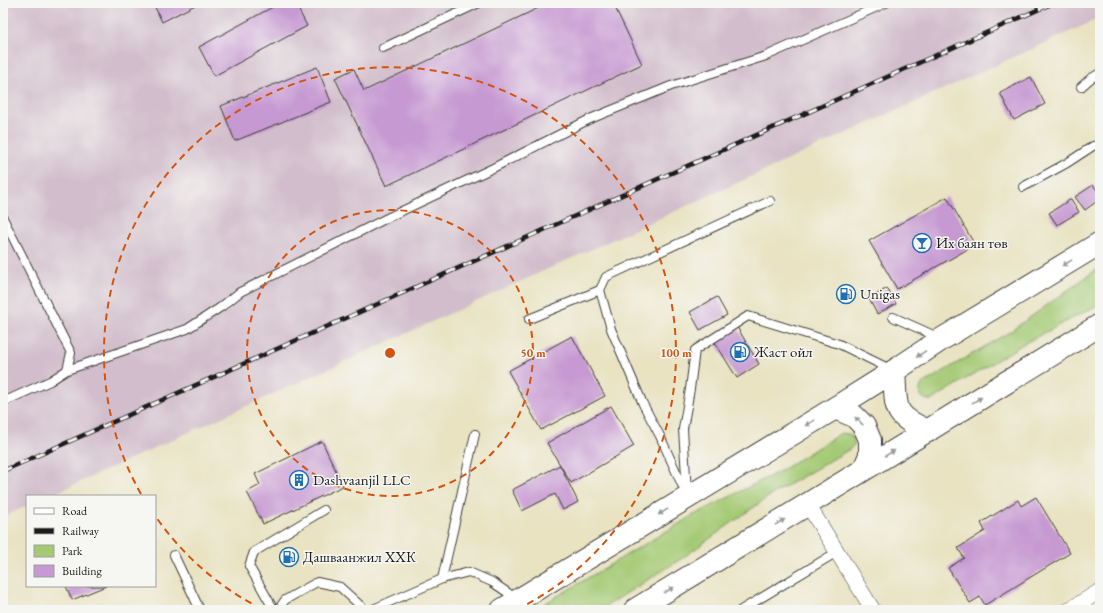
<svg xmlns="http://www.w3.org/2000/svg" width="1103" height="613" font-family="'EB Garamond',serif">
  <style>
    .industrial { fill: #d1bdcb }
    .green { fill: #a5ca74; stroke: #607348 }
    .building { fill: #c699d2 }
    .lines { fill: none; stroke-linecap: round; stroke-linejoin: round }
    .service-casing { stroke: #3b3a35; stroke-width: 10 }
    .minor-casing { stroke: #3b3a35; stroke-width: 16 }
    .trunk-casing { stroke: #3b3a35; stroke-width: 24 }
    .service { stroke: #fff; stroke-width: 8 }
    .minor { stroke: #fff; stroke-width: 15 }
    .trunk { stroke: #fff; stroke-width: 22 }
    .rail-casing { stroke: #1c1c1c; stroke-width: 4.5 }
    .rail { stroke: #f6f6f2; stroke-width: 3; stroke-dasharray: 9; stroke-linecap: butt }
    .oneway { fill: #999 }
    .ring { fill: none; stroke: #d4530e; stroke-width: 2; stroke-dasharray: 7 5 }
    .labels { text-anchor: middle; stroke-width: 3; stroke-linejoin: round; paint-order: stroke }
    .poi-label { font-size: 15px; fill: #1c1c1c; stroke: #f6f6f2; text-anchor: start }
    .centre { fill: #d4530e; stroke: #f6f6f2; stroke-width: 2 }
    .ring-label { font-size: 12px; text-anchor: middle; font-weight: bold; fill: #d4530e; stroke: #f6f6f2; stroke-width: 3; stroke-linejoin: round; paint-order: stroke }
  </style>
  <rect width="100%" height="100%" fill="#f6f6f2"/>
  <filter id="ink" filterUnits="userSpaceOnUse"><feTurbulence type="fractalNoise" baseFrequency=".025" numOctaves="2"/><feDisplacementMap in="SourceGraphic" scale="8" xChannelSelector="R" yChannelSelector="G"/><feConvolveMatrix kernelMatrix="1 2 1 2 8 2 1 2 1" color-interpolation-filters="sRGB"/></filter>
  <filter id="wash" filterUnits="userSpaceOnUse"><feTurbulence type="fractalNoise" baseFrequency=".012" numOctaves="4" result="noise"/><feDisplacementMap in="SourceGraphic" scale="16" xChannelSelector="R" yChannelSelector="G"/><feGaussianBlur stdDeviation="0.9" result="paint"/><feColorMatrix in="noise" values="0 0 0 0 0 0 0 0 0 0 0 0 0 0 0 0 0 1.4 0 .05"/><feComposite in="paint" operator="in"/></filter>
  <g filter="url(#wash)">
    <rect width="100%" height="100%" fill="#e9e3c2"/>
    <path class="industrial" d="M3,3h1097v15l-1051,478h-22v10l-24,11z"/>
    <g class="green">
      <path d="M1100,267v37l-77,40 -91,56c-7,1 -11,-3 -13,-9l3,-7 89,-53z"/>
      <path d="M841,433l8,1 4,3 1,8 -4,4 -79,46 -90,64 -81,51h-66l158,-94 88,-45z"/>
    </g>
    <g id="blocks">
      <g class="building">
        <path d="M153,3h46l-37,19z"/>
        <path d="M280,3h15l12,23 -93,50 -15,-29z"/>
        <path d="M549,3h64l29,61 -256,122 -51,-108 19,-9 10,22z"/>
        <path d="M724,3h15l-13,5z"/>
        <path d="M317,67l14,35 -96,39 -14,-35z"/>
        <path d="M1031,77l14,27 -31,16 -14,-27z"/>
        <path d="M1093,185l7,9v5l-15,11 -10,-13z"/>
        <path d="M947,197l28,48 -78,44 -28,-48z"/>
        <path d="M1071,199l8,13 -22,13 -8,-12z"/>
        <path d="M887,288l9,16 -19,10 -8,-15z"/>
        <path d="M717,297l10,18 -27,15 -10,-18z"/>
        <path d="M737,327l22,37 -22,14 -23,-37z"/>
        <path d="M572,336l33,60 -64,34 -33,-59z"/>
        <path d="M611,406l23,40 -63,37 -24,-40z"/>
        <path d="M322,441l21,45 -80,38 -16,-32 13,-7 -5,-11z"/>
        <path d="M560,465l18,37 -15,8 -8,-16 -33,17 -10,-21z"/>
        <path d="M1036,497l34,56 -85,52 -5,-8 -10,6 -22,-35 16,-10 -6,-10 27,-17 -4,-8 37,-23 3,6z"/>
        <path d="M66,586h40l-34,14z"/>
      </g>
    </g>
  </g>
  <g filter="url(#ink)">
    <use href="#blocks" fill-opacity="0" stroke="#3b3a35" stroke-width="1"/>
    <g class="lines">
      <g class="service-casing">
        <g id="service">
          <path d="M383,48l96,-45"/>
          <path d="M1081,87l9,-8 10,-6"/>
          <path d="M1023,187l44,-24 26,-17 7,-2"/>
          <path d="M3,218l68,135 -4,17 -17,11 -47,21"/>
          <path d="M893,317l47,21"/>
          <path d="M529,319l71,-29"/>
          <path d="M67,370l120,-41 34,-22 19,-15 149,-75 104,-49 97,-49 81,-33 95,-30 120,-53"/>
          <path d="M687,492l-4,-63 7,-40 5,-39 53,-34 91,28 53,26"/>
          <path d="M687,496l-27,-60 -17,-32 -32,-75 -11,-39 6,-13 164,-76"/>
          <path d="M174,555l26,55"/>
          <path d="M442,579l33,-145"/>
          <path d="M274,610l-25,-44 5,-14 70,-42"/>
          <path d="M278,610l7,-10 32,-18 23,5 25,23"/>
          <path d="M371,610l71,-31 27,-7 23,10 25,17"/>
          <path d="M741,610l96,-58"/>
        </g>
      </g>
      <g class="minor-casing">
        <g id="minor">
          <path d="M808,505l65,105"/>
          <path d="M1069,610l31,-19"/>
        </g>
      </g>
      <g class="trunk-casing">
        <g id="trunk">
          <path d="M894,371c3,37 -4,43 34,60"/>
          <path d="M835,408l19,8 10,10 6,14v15l-6,14"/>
          <path d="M502,610l333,-202 59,-37 48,-32 158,-96"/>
          <path d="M635,610l465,-285"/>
        </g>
      </g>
      <use href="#service" class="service"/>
      <use href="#minor" class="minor"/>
      <use href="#trunk" class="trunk"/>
      <g class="rail-casing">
        <path id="rail" d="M3,471l1050,-468"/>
      </g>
      <use href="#rail" class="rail"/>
    </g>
    <defs><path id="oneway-solid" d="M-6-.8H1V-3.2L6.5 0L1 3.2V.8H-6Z"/></defs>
    <g class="oneway">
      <use href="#oneway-solid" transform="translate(1067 263) rotate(149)"/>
      <use href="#oneway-solid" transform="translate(921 354) rotate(146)"/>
      <use href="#oneway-solid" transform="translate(977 400) rotate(-31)"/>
      <use href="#oneway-solid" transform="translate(859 421) rotate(-136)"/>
      <use href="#oneway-solid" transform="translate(810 423) rotate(149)"/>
      <use href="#oneway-solid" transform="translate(890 453) rotate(-31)"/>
      <use href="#oneway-solid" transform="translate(663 512) rotate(149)"/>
      <use href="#oneway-solid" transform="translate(780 522) rotate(-31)"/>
      <use href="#oneway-solid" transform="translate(669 590) rotate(-31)"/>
    </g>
  </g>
  <g class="ring">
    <circle cx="390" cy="353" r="143"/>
    <path d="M262 609A286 286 0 0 1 156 517M141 494A286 286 0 1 1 518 609"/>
  </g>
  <defs>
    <g id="bar-ring" transform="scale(1)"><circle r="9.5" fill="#f6f6f2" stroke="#1f6fb2" stroke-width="1.5"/><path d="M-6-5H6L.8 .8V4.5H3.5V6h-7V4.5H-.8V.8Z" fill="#1f6fb2"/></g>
    <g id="fuel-ring" transform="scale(1)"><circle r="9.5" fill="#f6f6f2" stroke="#1f6fb2" stroke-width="1.5"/><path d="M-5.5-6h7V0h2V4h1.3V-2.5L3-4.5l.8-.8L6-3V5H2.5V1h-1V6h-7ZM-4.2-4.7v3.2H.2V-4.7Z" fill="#1f6fb2"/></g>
    <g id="building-ring" transform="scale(1)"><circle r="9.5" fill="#f6f6f2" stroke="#1f6fb2" stroke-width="1.5"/><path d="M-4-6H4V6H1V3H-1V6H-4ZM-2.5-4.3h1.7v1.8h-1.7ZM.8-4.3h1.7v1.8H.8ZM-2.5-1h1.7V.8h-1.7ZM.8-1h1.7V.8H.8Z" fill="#1f6fb2"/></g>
  </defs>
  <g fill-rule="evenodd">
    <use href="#bar-ring" x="922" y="243"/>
    <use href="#fuel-ring" x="846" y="294"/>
    <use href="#fuel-ring" x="740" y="352"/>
    <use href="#building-ring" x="299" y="480"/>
    <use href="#fuel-ring" x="289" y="557"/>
  </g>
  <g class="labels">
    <g class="poi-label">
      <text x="936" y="248">Их баян төв</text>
      <text x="860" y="299">Unigas</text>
      <text x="754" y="357">Жаст ойл</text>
      <text x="313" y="485">Dashvaanjil LLC</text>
      <text x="303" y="562">Дашваанжил ХХК</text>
    </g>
  </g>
  <circle cx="390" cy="353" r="6" class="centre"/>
  <g class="ring-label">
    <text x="533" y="357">50 m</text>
    <text x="676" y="357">100 m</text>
  </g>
  <rect width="1103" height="613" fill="none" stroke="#f6f6f2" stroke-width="16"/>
  <rect x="26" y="495" width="130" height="92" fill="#f6f6f2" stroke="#9f9f9c"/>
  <rect x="34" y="508" width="20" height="6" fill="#ffffff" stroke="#9f9f9c"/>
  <text x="62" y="515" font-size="12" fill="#1c1c1c">Road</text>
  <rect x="34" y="528" width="20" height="6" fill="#1c1c1c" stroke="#9f9f9c"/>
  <text x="62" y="535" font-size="12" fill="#1c1c1c">Railway</text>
  <rect x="34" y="545" width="20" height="12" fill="#a5ca74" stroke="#9f9f9c"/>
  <text x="62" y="555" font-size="12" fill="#1c1c1c">Park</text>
  <rect x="34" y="565" width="20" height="12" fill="#c699d2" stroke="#9f9f9c"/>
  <text x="62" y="575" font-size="12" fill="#1c1c1c">Building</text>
</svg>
